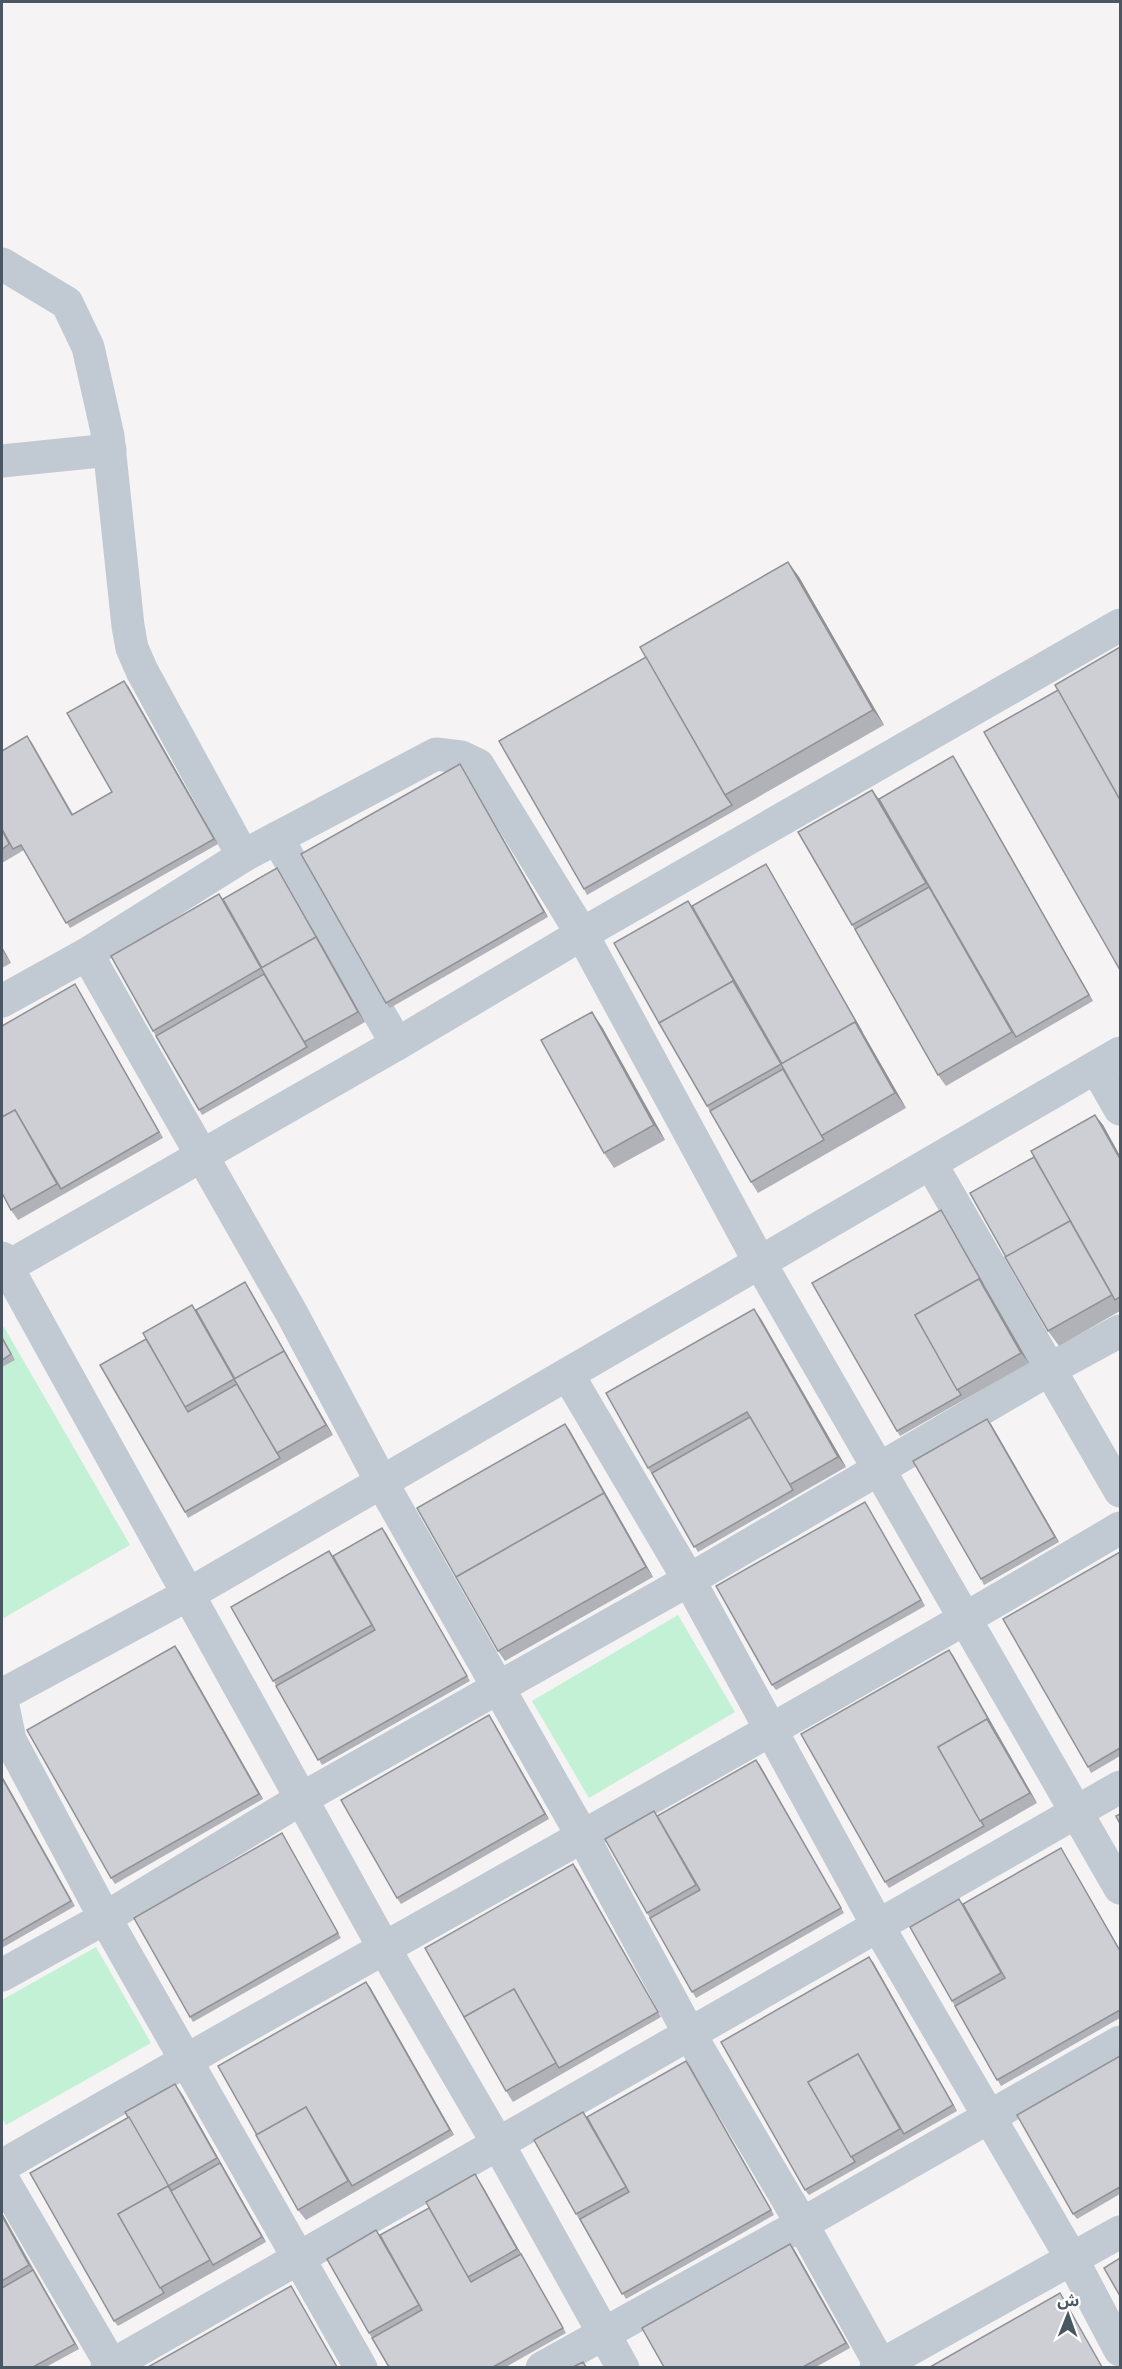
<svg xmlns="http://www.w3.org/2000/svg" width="1122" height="2369" font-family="Lato,'Noto Sans Arabic',sans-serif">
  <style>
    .green { fill: #c3f1d5 }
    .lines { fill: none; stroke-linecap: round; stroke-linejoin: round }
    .minor { stroke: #c1cad2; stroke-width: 33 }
    .wall { fill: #b0b2b7 }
    .shaded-wall { fill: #909195 }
    .building { fill: #cdcfd5; stroke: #909195; stroke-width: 1.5 }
  </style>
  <rect width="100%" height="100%" fill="#f5f3f3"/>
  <g class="green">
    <path d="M4,1327l126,218 -128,74v-291z"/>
    <path d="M678,1615l57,97 -146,86 -57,-97z"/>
    <path d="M96,1947l55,96 -145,82 -4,-7v-118z"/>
  </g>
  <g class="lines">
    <g class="minor">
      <path d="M2,264l65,39 21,44 20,89 20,190 4,22 10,23 101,185"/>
      <path d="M2,461l108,-11"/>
      <path d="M277,838l120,206"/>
      <path d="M87,954l204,358 91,171 201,354 106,196 113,191 80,144"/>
      <path d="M2,1001l85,-47 156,-98 193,-102 25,3 17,8 104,169 178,329 360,625"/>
      <path d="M1096,1067l24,42"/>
      <path d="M931,1164l189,327"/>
      <path d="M2,1258l382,690 113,194 126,226"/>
      <path d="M2,1270l395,-226 185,-110 538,-309"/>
      <path d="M568,1375l121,205 189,346 194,333 48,91"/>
      <path d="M2,1695l187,-101 931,-541"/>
      <path d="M2,1701l8,39 95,178 256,450"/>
      <path d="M2,1975l103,-57 196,-119 388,-219 361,-211 70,-38"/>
      <path d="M2,2166c371,-215 749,-420 1118,-638"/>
      <path d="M2,2178l111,190"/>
      <path d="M107,2368l1013,-581"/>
      <path d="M542,2368l260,-144 318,-182"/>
      <path d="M876,2368l244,-136"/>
    </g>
  </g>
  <g class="wall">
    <path d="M788,562l11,15 85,148 -297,170 -3,-6 62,-232z"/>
    <path d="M128,686l90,158 -148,84 -46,-78 -22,13v-112l29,-10 42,73 39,-22z"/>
    <path d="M953,756l140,245 -147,85 -8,-11 -86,-150 20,-135 7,9z"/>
    <path d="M460,764l88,153 -158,91 -4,-5z"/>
    <path d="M277,868l88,154 -163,93 -49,-84 66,-137 4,5z"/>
    <path d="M769,869l137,239 -148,85 -7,-11 -44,-76 -19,-205 4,5z"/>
    <path d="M2,947l9,16 -9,5z"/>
    <path d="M75,984l88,154 -145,82 -7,-10z"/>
    <path d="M602,1027l63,113 -51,28 -10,-15z"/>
    <path d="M1095,1115l8,10 17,31v155l-61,35 -11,-15 -14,-174z"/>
    <path d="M941,1210l88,153 -129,73 -3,-5z"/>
    <path d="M248,1287l85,148 -145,83 -3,-6 -39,-173 46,-34 4,5z"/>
    <path d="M761,1319l85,148 -148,85 -50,-84z"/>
    <path d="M2,1336l13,24 -13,7z"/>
    <path d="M991,1424l68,118 -75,43 -3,-6z"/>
    <path d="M569,1429l84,148 -148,84 -7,-10z"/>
    <path d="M868,1507l57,99 -149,84 -4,-5z"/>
    <path d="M382,1528l88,153 -148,84 -91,-158 102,-51z"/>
    <path d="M1120,1552v204l-29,17 -3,-6z"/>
    <path d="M949,1650l88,153 -148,85 -4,-6z"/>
    <path d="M179,1651l84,148 -148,85 -4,-6z"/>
    <path d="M493,1721l56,98 -148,85 -4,-6z"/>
    <path d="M756,1760l88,153 -148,85 -49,-85 7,-102 3,5z"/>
    <path d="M2,1776l73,130 -73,42z"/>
    <path d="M285,1839l56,99 -148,84 -3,-5z"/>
    <path d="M1061,1848l59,102v68l-119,68 -49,-85 7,-102 4,5z"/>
    <path d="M573,1864l88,153 -148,85 -7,-11z"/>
    <path d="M873,1962l84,149 -148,84 -4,-5z"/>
    <path d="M370,1987l84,148 -148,85 -8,-10z"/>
    <path d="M1120,2056v138l-43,25 -4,-5z"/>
    <path d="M690,2066l84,149 -148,84 -50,-85 7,-102 4,5z"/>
    <path d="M182,2094l84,148 -148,84 -4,-5z"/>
    <path d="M482,2185l84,148 -60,34h-117l-20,-34 7,-103 4,5z"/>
    <path d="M2,2213l77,136 -33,18h-44z"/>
    <path d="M794,2249l56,99 -34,19h-152z"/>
  </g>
  <g class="shaded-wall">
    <path d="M788,562l11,15 85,148 -11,-15z"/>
    <path d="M124,681l4,5 90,158 -4,-5z"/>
    <path d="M953,756l4,6 136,239 -4,-6z"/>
    <path d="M460,764l3,5 85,148 -4,-5z"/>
    <path d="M872,790l11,15 133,232 -4,-5z"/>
    <path d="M766,864l3,5 137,239 -11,-15z"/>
    <path d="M277,868l46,79 42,75 -7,-10z"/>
    <path d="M688,901l8,11 92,162 -7,-10z"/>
    <path d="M2,947l9,16 -9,-13z"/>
    <path d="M75,984l3,5 85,149 -4,-6z"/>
    <path d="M592,1012l10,15 63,113 -11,-15z"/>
    <path d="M1095,1115l8,10 17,31v3z"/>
    <path d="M941,1210l3,5 85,148 -8,-10z"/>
    <path d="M245,1282l3,5 85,148 -7,-10z"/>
    <path d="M754,1309l7,10 85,148 -8,-10z"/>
    <path d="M987,1419l4,5 68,118 -4,-5z"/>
    <path d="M565,1424l4,5 42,74 -4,-5z"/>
    <path d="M604,1493l7,10 42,74 -7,-10z"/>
    <path d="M865,1502l3,5 57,99 -4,-6z"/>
    <path d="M382,1528l4,5 84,148 -3,-5z"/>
    <path d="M175,1646l4,5 84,148 -4,-5z"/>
    <path d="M949,1650l4,5 84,148 -7,-10z"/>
    <path d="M489,1715l4,6 56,98 -4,-5z"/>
    <path d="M756,1760l4,5 84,148 -3,-5z"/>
    <path d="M2,1776l73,130 -73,-128z"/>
    <path d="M1061,1848l59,102v1z"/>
    <path d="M573,1864l4,5 84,148 -3,-5z"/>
    <path d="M869,1957l4,5 84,149 -4,-6z"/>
    <path d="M366,1982l4,5 84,148 -4,-5z"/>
    <path d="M686,2061l4,5 84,149 -3,-5z"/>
    <path d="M175,2084l7,10 84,148 -4,-5z"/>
    <path d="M475,2174l7,11 42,74 -7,-10z"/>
    <path d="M2,2213l34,62 -7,-10 -27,-49z"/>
    <path d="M790,2244l4,5 56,99 -4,-5z"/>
    <path d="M33,2270l3,5 43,74 -4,-5z"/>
  </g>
  <g class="building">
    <path d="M788,562l85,148 -148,85 -85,-148z"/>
    <path d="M1120,647v153l-65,-115z"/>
    <path d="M646,657l79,138 7,10 -148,84 -85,-148z"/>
    <path d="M124,681l90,158 -148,84 -45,-78 -8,4 -11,-20v-78l25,-15 45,79 40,-23 -45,-79z"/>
    <path d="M1058,690l62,110v170l-136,-238z"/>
    <path d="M953,756l136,239 -73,42 -137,-238z"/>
    <path d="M460,764l84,148 -158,91 -85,-149z"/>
    <path d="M872,790l54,93 -74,42 -54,-93z"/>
    <path d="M2,830l7,14 -7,5z"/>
    <path d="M766,864l96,168 -7,-10 -73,42 -90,-158z"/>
    <path d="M277,868l42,74 -3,-5 -54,31 -39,-69z"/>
    <path d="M929,887l83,145 -74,43 -83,-146z"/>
    <path d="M219,894l42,74 -108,63 -42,-75z"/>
    <path d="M688,901l48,84 -3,-4 -74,42 -45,-80z"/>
    <path d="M316,937l42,75 -54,30 -43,-74z"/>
    <path d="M264,974l43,73 -108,63 -43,-74z"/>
    <path d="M733,981l48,83 74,-42 40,71 -74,43 -40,-72 -74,42 -48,-83z"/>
    <path d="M75,984l84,148 -98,57 -46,-79 -13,7v-91z"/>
    <path d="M592,1012l62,113 -50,28 -63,-113z"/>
    <path d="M783,1069l41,71 -73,42 -41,-71z"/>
    <path d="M15,1110l42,74 -46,26 -9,-17v-76z"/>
    <path d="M1095,1115l25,44v138l-5,3 -84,-149z"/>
    <path d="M1034,1157l37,65 -1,-1 -64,36 -36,-64z"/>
    <path d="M941,1210l42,74 -4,-5 -64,36 46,80 -64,36 -85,-148z"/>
    <path d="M1070,1221l42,74 -64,36 -43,-74z"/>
    <path d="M979,1279l42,74 -64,37 -42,-75z"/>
    <path d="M245,1282l42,74 -3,-5 -49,28 -39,-69z"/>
    <path d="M192,1305l42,74 -49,28 -42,-74z"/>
    <path d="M754,1309l84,148 -49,28 -42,-73 -99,56 -42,-75z"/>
    <path d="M2,1338l9,16 -9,6z"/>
    <path d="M146,1339l42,73 49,-28 43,74 -95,54 -85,-147z"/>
    <path d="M284,1351l42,74 -49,28 -43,-74z"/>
    <path d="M750,1417l43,73 -99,57 -42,-74z"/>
    <path d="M987,1419l68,118 -74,42 -68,-118z"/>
    <path d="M565,1424l42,74 -3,-5 -148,84 -39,-69z"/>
    <path d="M604,1493l42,74 -148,84 -42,-74z"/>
    <path d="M865,1502l56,98 -149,85 -56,-99z"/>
    <path d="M382,1528l85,148 -149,84 -42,-74 99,-56 -42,-74z"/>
    <path d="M329,1551l43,74 -99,56 -42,-74z"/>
    <path d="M1120,1552v196l-32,19 -85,-148z"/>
    <path d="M175,1646l84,148 -148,84 -84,-148z"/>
    <path d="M949,1650l42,74 -4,-5 -49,28 46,79 -99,56 -84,-148z"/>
    <path d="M489,1715l56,99 -148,84 -56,-98z"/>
    <path d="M987,1719l43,74 -50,28 -42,-74z"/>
    <path d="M756,1760l85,148 -149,84 -42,-74 50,-28 -43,-74z"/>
    <path d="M2,1778l69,123 -69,40z"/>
    <path d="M654,1811l42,74 -49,28 -42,-74z"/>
    <path d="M1120,1814v10l-4,-8z"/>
    <path d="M282,1833l56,100 -148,84 -56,-99z"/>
    <path d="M1061,1848l59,103v59l-123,70 -42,-74 50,-28 -42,-74z"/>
    <path d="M573,1864l85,148 -99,56 -45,-79 -50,28 -39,-69z"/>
    <path d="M959,1899l42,74 -49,28 -42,-74z"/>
    <path d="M869,1957l84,148 -49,29 -46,-80 -50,28 47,80 -50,28 -84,-148z"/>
    <path d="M366,1982l84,148 -98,56 -46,-79 -49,28 -39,-69z"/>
    <path d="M514,1989l42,74 -50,28 -42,-74z"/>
    <path d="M858,2054l42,75 -49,28 -43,-75z"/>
    <path d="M1120,2056v131l-47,27 -56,-99z"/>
    <path d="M686,2061l85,149 -149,84 -42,-75 49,-27 -42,-75z"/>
    <path d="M175,2084l42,74 -49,28 -43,-74z"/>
    <path d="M306,2107l42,74 -50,29 -42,-75z"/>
    <path d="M583,2112l43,75 -50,27 -42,-74z"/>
    <path d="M129,2117l42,73 -3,-4 -50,28 46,79 -50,28 -84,-148z"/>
    <path d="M220,2163l42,74 -49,28 -42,-74z"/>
    <path d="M475,2174l42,75 -49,28 -42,-75z"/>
    <path d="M168,2186l42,74 -50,28 -42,-74z"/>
    <path d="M429,2208l42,74 50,-28 42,74 -70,39h-104l-17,-29 50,-28 -42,-75z"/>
    <path d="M2,2216l27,49 -27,16z"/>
    <path d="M376,2230l43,75 -50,28 -42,-74z"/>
    <path d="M790,2244l56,99 -43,24h-139l-22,-39z"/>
    <path d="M1120,2258v38l-16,-28z"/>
    <path d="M33,2270l42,74 -42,23h-31v-79z"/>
    <path d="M291,2286l46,81h-189z"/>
    <path d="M1060,2293l42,74h-172z"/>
    <path d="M583,2362l3,5h-13z"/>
  </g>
  <rect width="1122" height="2369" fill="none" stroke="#4a5661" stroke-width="6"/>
  <g transform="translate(1068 2315) rotate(1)" stroke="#ffffff" stroke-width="4.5" paint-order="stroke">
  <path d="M0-4.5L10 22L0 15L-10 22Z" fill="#4a5661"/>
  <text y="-9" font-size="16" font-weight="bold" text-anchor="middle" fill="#4a5661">ش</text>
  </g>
</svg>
